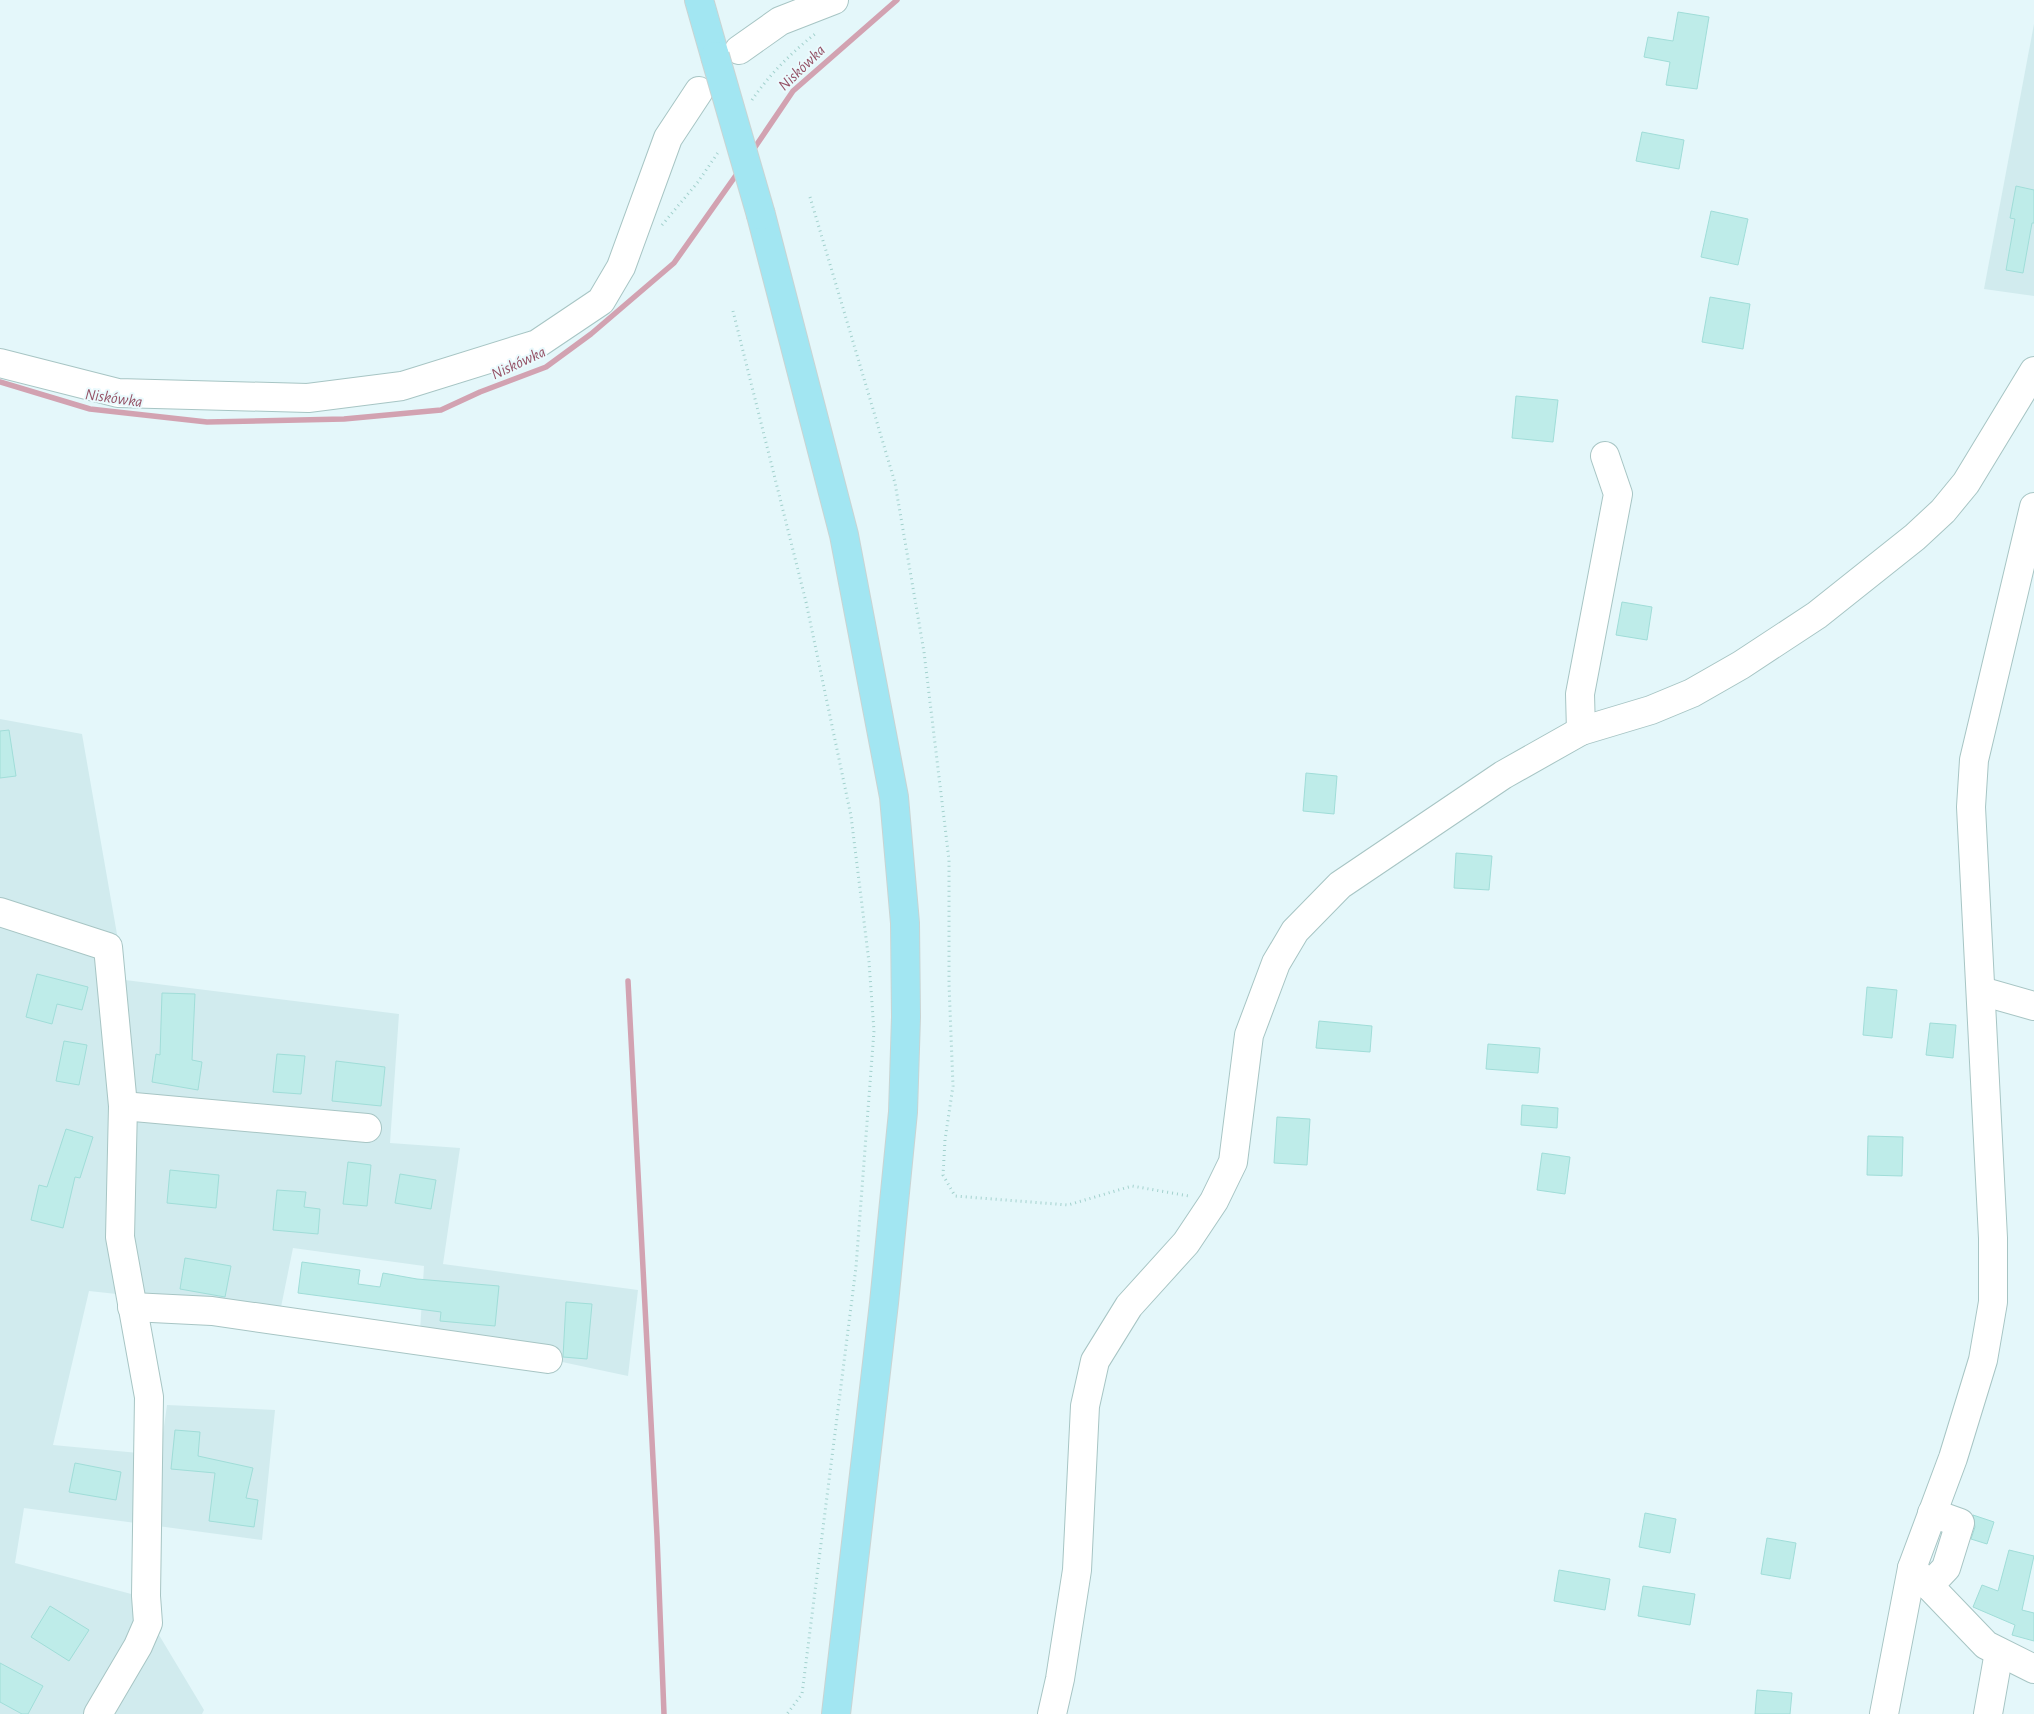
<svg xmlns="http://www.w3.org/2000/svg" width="2034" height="1714" font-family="'Alegreya Sans',sans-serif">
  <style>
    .residential { fill: #d1ebee }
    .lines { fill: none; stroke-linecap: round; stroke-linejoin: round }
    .stream { stroke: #d2a2b1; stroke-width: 5.5 }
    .building { fill: #beece9; stroke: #a0ddd8 }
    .minor-casing { stroke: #a7c5c4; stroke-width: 30 }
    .major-casing { stroke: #c9d4d3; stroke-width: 30 }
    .path { stroke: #a2d1cd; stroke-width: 3; stroke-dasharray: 1 4; stroke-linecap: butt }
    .minor { stroke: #fff; stroke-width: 28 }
    .major { stroke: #a2e6f2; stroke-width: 28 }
    .major-bridge-casing { stroke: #c9d4d3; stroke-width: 30; stroke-linecap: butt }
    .major-bridge { stroke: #a2e6f2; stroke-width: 28 }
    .labels { text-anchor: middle; stroke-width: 4; stroke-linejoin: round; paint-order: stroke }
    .water-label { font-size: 16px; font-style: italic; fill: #955266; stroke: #eafafd }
  </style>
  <rect width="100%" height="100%" fill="#e4f7fa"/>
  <g class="residential">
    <path d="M2034,24v272l-50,-7z"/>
    <path d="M0,719l82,15 43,246 274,34 -9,129 70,5 -17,116 195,26 -10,86 -208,-44 4,-66 -131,-18 -13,64 -191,-21 -36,154 107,10 7,-50 108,5 -13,130 -238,-32 -9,55 120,32 69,115 -2,4h-202z"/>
  </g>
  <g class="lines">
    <g class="stream">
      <path d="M751,153l42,-62 104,-91"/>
      <path d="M0,382l90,27 117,13 137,-3 97,-9 39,-18 66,-25 45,-33 83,-71 65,-92"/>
      <path d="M628,981l29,555 7,178"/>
    </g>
  </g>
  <g class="building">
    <path d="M1678,12l31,5 -12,72 -31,-4 4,-23 -26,-5 4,-20 25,4z"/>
    <path d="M1642,132l42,8 -5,29 -43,-8z"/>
    <path d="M2016,186l18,4v33h-2l-9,50 -17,-3 9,-51 -5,-1z"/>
    <path d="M1711,211l37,8 -10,46 -37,-8z"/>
    <path d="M1710,297l40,7 -7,45 -41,-7z"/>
    <path d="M1516,396l42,4 -5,42 -41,-4z"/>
    <path d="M1622,602l30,5 -5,33 -31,-5z"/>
    <path d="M9,730l7,46 -16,2v-47z"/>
    <path d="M1306,773l31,3 -3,38 -31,-3z"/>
    <path d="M1456,853l36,3 -3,34 -35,-2z"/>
    <path d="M37,974l51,13 -6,23 -25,-6 -5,20 -26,-7z"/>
    <path d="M1867,987l30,3 -5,48 -29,-3z"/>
    <path d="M162,993l33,1 -3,66 10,2 -4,28 -46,-8 4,-28 4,1z"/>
    <path d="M1319,1021l53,5 -2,26 -54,-4z"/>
    <path d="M1930,1023l26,2 -3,33 -27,-3z"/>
    <path d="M64,1041l23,4 -8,40 -23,-4z"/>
    <path d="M1488,1044l52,4 -2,25 -52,-4z"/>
    <path d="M277,1054l28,2 -4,38 -28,-2z"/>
    <path d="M336,1061l49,6 -4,39 -49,-5z"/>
    <path d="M1522,1105l36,3 -1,20 -36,-3z"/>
    <path d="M1277,1117l33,2 -3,46 -33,-2z"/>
    <path d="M66,1129l27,8 -13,41 -5,-1 -12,51 -32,-8 8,-35 8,2z"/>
    <path d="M1868,1136l35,1 -1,39 -35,-1z"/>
    <path d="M1542,1153l28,4 -5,37 -28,-4z"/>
    <path d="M348,1162l23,3 -4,41 -24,-2z"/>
    <path d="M170,1170l49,5 -3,33 -49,-5z"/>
    <path d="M400,1174l36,6 -5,29 -36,-6z"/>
    <path d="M277,1190l29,2 -2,15 16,2 -2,25 -45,-4z"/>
    <path d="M185,1258l46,8 -6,31 -45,-8z"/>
    <path d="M302,1262l58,8 -2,14 22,3 3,-14 34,6 82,7 -4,40 -55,-5 1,-9 -143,-19z"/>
    <path d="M566,1302l26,2 -5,55 -24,-2z"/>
    <path d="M175,1430l25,2 -2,24 55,12 -7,30 12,2 -4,27 -45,-6 6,-48 -44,-4z"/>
    <path d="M75,1463l46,9 -5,28 -47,-8z"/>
    <path d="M1645,1513l31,6 -6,34 -31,-6z"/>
    <path d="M1973,1515l21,7 -7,22 -16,-5 4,-12z"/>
    <path d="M1767,1538l29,5 -6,36 -29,-5z"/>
    <path d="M2009,1550l25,6 -12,54 12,3v28l-22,-6 3,-10 -42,-18 9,-22 16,6z"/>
    <path d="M1559,1570l51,9 -5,31 -51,-9z"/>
    <path d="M1643,1586l52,8 -5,31 -52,-9z"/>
    <path d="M50,1606l39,24 -20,31 -38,-24z"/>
    <path d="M0,1663l43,23 -15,28h-6l-22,-12z"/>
    <path d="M1757,1690l35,3 -2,21h-35z"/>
  </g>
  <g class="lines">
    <g class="minor-casing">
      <g id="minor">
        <path d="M739,50l41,-29 54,-21"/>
        <path d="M0,363l118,30 190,5 94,-12 135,-42 64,-43 20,-34 47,-129 31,-47"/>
        <path d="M1581,731l-1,-37 38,-200 -13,-38"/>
        <path d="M0,912l108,35 15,159 -3,131 29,160 -3,199 2,27 -10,23 -40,68"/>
        <path d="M1981,991l53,15"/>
        <path d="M123,1106l244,22"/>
        <path d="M132,1307l80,4 336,48"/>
        <path d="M1912,1568l74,77 48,24"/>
        <path d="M1929,1586l17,-18 14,-45 -28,-10"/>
        <path d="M1052,1714l8,-35 17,-109 8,-164 10,-45 34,-55 57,-63 28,-42 19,-39 16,-127 27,-72 19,-32 45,-46 163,-110 78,-44 70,-21 41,-17 49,-28 76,-50 98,-78 28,-26 23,-28 68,-112"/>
        <path d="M1884,1714l28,-146 41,-110 30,-98 10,-58v-64l-22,-431 3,-47 60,-253"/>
        <path d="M1988,1714l11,-62"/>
      </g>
    </g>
    <g class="major-casing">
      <g id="major">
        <path d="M699,0l16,56"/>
        <path d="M761,215l83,320 50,262 11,126 1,94 -3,95 -19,191 -48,411"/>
      </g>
    </g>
    <g class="path">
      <path d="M752,100c17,-25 40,-48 63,-66"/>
      <path d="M810,197l85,286 29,169 25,208v124l4,102 -8,54 -2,35 12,21 113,9 64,-19 57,10"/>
      <path d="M662,225l36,-43 21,-31"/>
      <path d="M733,311l73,291 45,214 18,146 5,69 -18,236 -54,427 -15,20"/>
    </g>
    <use href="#minor" class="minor"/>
    <use href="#major" class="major"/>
    <g class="major-bridge-casing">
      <path id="major-bridge" d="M715,56l46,159"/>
    </g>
    <use href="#major-bridge" class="major-bridge"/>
  </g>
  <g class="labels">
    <g class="water-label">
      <text transform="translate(801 67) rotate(-44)" y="6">Niskówka</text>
      <text transform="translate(518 362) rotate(-25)" y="6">Niskówka</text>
      <text transform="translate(114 397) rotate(8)" y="6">Niskówka</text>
    </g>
  </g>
</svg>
